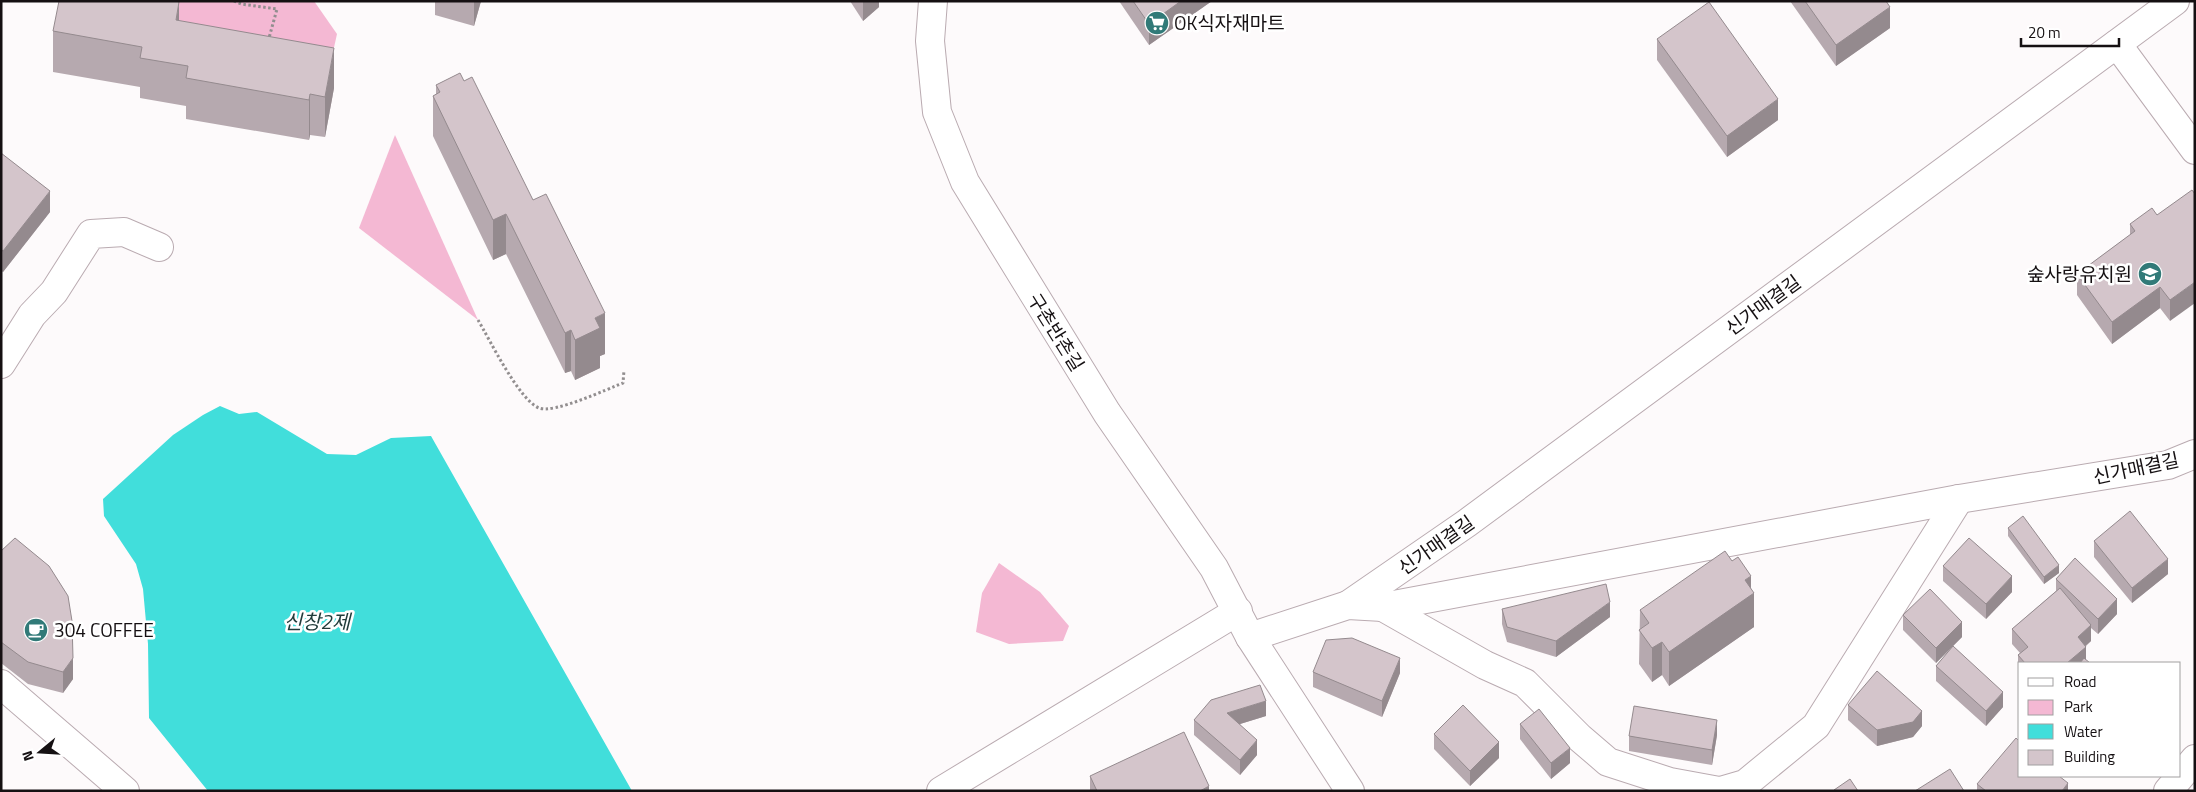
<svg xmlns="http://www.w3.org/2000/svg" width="2196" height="792" font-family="'Titillium Web','Noto Sans KR',sans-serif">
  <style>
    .green { fill: #f4b8d3 }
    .water { fill: #41dedb }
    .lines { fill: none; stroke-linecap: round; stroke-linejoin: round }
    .minor-casing { stroke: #baabb1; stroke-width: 30 }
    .path { stroke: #928e8f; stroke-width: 3; stroke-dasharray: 2.5 2.5; stroke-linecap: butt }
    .minor { stroke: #fff; stroke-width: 28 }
    .wall { fill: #b6a9af }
    .shaded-wall { fill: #948a8e }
    .building { fill: #d4c5cb; stroke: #948a8e }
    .labels { text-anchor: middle; stroke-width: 5; stroke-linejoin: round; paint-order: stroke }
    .poi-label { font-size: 19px; fill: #151012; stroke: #fff; text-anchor: start }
    .street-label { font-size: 19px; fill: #151012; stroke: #fff }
    .water-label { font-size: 20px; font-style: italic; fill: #223c3b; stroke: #fff }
  </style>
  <rect width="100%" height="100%" fill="#fdfafb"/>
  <g class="green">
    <path d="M71,1h243l23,33 -8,36z"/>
    <path d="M395,135l83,185 -119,-92z"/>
    <path d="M999,563l41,29 29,34 -6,15 -54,3 -33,-12 6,-39z"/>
  </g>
  <path class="water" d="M220,406l19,8 18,-2 70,42 29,1 35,-17 40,-2 201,355h-424l-59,-73 -1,-74 -5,-55 -7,-25 -32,-48 -1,-17 70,-64 30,-20z"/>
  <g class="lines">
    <g class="minor-casing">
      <g id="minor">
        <path d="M933,1l-3,40 7,71 28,70 142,231 107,155 36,69 100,154"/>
        <path d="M2117,44l78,106"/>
        <path d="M1,364l31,-49 22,-23 37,-58 33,-2 35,15"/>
        <path d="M1348,605l119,-82 708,-522"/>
        <path d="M1383,607l102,58 40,18 55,55 28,24 62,20 49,9"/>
        <path d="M1250,637l98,-32 35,2 576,-108 209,-34 27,-11"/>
        <path d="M1,684l124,107"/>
        <path d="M941,791l297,-180"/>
        <path d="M1721,791l24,-7 71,-58 143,-227"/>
        <path d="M2168,791l27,-32"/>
      </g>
    </g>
    <g class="path">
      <path d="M234,1l7,3 36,5 -8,29"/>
      <path d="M478,320c12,20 41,80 61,88 15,6 68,-19 84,-25l1,-13"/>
    </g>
    <use href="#minor" class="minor"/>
  </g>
  <g class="wall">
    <path d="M435,1h46l-7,25 -39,-11z"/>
    <path d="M850,1h29v6l-16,14z"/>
    <path d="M1119,1h93l-63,44z"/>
    <path d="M1790,1h96l4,27 -54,38z"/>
    <path d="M179,21l155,67 -9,49 -15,-2 -1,5 -123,-21v-13l-46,-8v-11l-87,-15v-41z"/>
    <path d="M1657,39l121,81 -51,37 -70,-97z"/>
    <path d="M436,85l169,269 -5,2v12l-25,12 -4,-9 -6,2 -59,-119 -13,6 -60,-124v-40l3,-2z"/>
    <path d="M1,153l49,59 -47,60 -2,-1z"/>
    <path d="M2195,194l-25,127 -10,-13 -48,36 -35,-49v-21l53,-39v-11l27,-9z"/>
    <path d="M2008,528l51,45 -15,11 -36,-48z"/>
    <path d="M2094,541l74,33 -36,29 -38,-46z"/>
    <path d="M1,551l72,128 -10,14 -35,-9 -27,-21z"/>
    <path d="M1943,566l69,26 -26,27 -43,-38z"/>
    <path d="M2056,579l61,35 -19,20 -7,-6v13l-5,5v14l4,3h-70v10l-2,-2v-16l2,-2 -8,-9v-15l44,-38z"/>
    <path d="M1751,590l3,37 -85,59 -7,-11 -10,7 -13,-18 1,-54z"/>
    <path d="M1502,609l108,8 -54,40 -49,-15 -5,-18z"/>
    <path d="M1903,615l59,22 -9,9 50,61 -17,19 -50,-45v-15l16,-19 -16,16 -33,-33z"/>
    <path d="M1313,672l87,1 -18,44 -69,-30z"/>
    <path d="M1848,705l74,21 -9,11 -36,9 -29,-26z"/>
    <path d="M1266,716l-26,8 17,31 -17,20 -46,-40v-15z"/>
    <path d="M1520,724l50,39 -19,16 -31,-40z"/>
    <path d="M1434,734l65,24 -29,28 -36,-37z"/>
    <path d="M1717,735l-5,30 -83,-14v-15z"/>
    <path d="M1090,776l119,15h-119z"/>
    <path d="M1977,784l91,7h-91z"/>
  </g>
  <g class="shaded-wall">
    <path d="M474,1h7l-7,25z"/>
    <path d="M863,1h16v6l-16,14z"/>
    <path d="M1181,1h31l-63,44v-21z"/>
    <path d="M179,2v40l-3,-22z"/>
    <path d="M1890,7v21l-54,38v-21z"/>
    <path d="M334,48v40l-9,49v-40z"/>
    <path d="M310,94v41l-1,5v-40z"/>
    <path d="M1778,99v21l-51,37v-21z"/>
    <path d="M50,191v21l-47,60v-21z"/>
    <path d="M506,214v40l-13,6v-40z"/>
    <path d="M2195,282v21l-25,18v-21z"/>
    <path d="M2160,287v21l-48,36v-22z"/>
    <path d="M605,313v41l-5,2v12l-25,12v-40l20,-22z"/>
    <path d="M571,330v41l-6,2v-40z"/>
    <path d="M2168,559v15l-36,29v-15z"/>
    <path d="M2059,565v8l-15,11v-7z"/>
    <path d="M1751,576v19l3,-2v34l-85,59v-34l76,-72z"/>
    <path d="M2012,576v16l-26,27v-15z"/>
    <path d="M2117,599v15l-19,20v-15z"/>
    <path d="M1610,602v15l-54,40v-16z"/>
    <path d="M1962,622v15l-26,26v-15z"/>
    <path d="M2091,625v16l-13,11v-15z"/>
    <path d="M1662,642v33l-10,7v-34z"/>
    <path d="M2086,647v15l-1,1h-18z"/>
    <path d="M73,658v21l-10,14v-21z"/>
    <path d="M1400,658v15l-18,44v-16z"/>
    <path d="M2003,692v15l-17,19v-15z"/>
    <path d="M1266,701v15l-39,12v-15z"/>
    <path d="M1922,711v15l-9,11 -36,9v-16z"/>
    <path d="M1717,720v15l-5,30v-15z"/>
    <path d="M1257,740v15l-17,20v-15z"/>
    <path d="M1499,742v16l-29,28v-15z"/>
    <path d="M1570,748v15l-19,16v-16z"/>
    <path d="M2068,783v8h-6z"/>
    <path d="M1209,786v5h-9z"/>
  </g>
  <g class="building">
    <path d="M59,1h117l3,1 -3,18 158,28 -9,49 -15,-3 -1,6 -123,-22 2,-12 -48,-8 2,-11 -89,-16z"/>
    <path d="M1133,1h48l-32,23z"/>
    <path d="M1805,1h81l4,6 -54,38z"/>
    <path d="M1709,2l69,97 -51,37 -70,-97z"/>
    <path d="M460,73l4,8 8,-4 61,123 13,-6 59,119 -10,5 5,10 -25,12 -4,-10 -6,3 -59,-119 -13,6 -60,-124 7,-4 -4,-7z"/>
    <path d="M1,153l49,38 -47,60 -2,-1z"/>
    <path d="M2192,190l3,4v88l-25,18 -10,-13 -48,35 -35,-48 58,-43 -5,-7 22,-16 5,7z"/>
    <path d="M2130,511l38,48 -36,29 -38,-47z"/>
    <path d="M2023,516l36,49 -15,12 -36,-49z"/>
    <path d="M15,538l34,28 19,30 4,25 1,37 -10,14 -35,-10 -27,-20v-91z"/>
    <path d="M1969,538l43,38 -26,28 -43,-38z"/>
    <path d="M1725,551l7,10 6,-4 13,19 -6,4 9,13 -85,59 -7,-10 -10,6 -13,-18 10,-7 -9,-13z"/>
    <path d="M2075,558l42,41 -19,20 -42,-40z"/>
    <path d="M1606,584l4,18 -54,39 -49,-14 -5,-18z"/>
    <path d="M2060,588l31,37 -13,12 8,10 -19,16h-42l-7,-8 10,-8 -16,-18z"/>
    <path d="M1930,589l32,33 -26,26 -33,-33z"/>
    <path d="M1352,638l48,20 -18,43 -69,-29 13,-32z"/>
    <path d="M1953,646l50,46 -17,19 -50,-45z"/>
    <path d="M2084,658l6,5h-10z"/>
    <path d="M1877,671l45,40 -9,11 -36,8 -29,-25z"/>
    <path d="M1260,685l6,16 -39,12 30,27 -17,20 -46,-40 17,-20z"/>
    <path d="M1463,705l36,37 -29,29 -36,-37z"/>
    <path d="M1634,706l83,14 -5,30 -83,-14z"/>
    <path d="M1539,709l31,39 -19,15 -31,-39z"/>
    <path d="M1184,732l25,54 -9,5h-103l-7,-15z"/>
    <path d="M2016,738l4,4v34h39l9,7 -6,8h-76l-9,-7z"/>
    <path d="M1950,769l14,22h-49z"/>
    <path d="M1850,779l8,12h-23l-1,-1z"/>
  </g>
  <defs>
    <g id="supermarket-disc" transform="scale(1.25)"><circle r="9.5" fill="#317a78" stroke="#fff"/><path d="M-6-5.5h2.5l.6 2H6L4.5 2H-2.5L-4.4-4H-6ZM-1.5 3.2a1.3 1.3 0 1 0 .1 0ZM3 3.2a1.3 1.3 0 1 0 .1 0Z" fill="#fff"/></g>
    <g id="school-disc" transform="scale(1.25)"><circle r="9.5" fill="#317a78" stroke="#fff"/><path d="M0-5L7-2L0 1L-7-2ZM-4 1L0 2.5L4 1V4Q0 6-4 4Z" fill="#fff"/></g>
    <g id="cafe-disc" transform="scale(1.25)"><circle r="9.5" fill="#317a78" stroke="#fff"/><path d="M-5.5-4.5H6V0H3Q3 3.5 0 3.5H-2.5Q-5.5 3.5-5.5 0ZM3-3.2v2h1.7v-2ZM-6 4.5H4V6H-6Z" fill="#fff"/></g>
  </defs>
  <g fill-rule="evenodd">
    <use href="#supermarket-disc" x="1157" y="23"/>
    <use href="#school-disc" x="2150" y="274"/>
    <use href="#cafe-disc" x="36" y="630"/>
  </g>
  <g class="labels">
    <g class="poi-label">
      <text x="1174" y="30">OK식자재마트</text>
      <text x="2132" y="281" text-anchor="end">숲사랑유치원</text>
      <text x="54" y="637">304 COFFEE</text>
    </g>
    <g class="street-label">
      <text transform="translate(1763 305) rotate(-36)" y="7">신가매결길</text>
      <text transform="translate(1056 332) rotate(58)" y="7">구촌반촌길</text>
      <text transform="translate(2136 468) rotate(-12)" y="7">신가매결길</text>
      <text transform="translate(1436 545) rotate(-35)" y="7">신가매결길</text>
    </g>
    <g class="water-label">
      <text x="317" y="629">신창2제</text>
    </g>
  </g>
  <rect width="2196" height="792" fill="none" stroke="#151012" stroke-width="5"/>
  <rect x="2018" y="662" width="162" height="115" fill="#ffffff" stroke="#a19fa0"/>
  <rect x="2028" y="678" width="25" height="8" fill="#ffffff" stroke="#a19fa0"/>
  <text x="2064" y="687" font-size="15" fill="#151012">Road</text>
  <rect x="2028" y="700" width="25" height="15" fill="#f4b8d3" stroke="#a19fa0"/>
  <text x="2064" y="712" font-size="15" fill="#151012">Park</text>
  <rect x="2028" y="724" width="25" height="15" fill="#41dedb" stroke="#a19fa0"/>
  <text x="2064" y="737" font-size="15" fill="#151012">Water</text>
  <rect x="2028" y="750" width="25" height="15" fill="#d4c5cb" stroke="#a19fa0"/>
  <text x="2064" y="762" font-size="15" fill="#151012">Building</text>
  <g transform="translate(40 752) rotate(252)" stroke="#ffffff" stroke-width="4" paint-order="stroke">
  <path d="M0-4L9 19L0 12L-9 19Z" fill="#151012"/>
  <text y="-8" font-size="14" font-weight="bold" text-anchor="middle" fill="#151012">N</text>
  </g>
  <path d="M2021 38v8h98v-8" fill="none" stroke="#151012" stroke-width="2.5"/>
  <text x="2028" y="38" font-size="15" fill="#151012" stroke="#ffffff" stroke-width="4" paint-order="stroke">20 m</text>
</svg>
